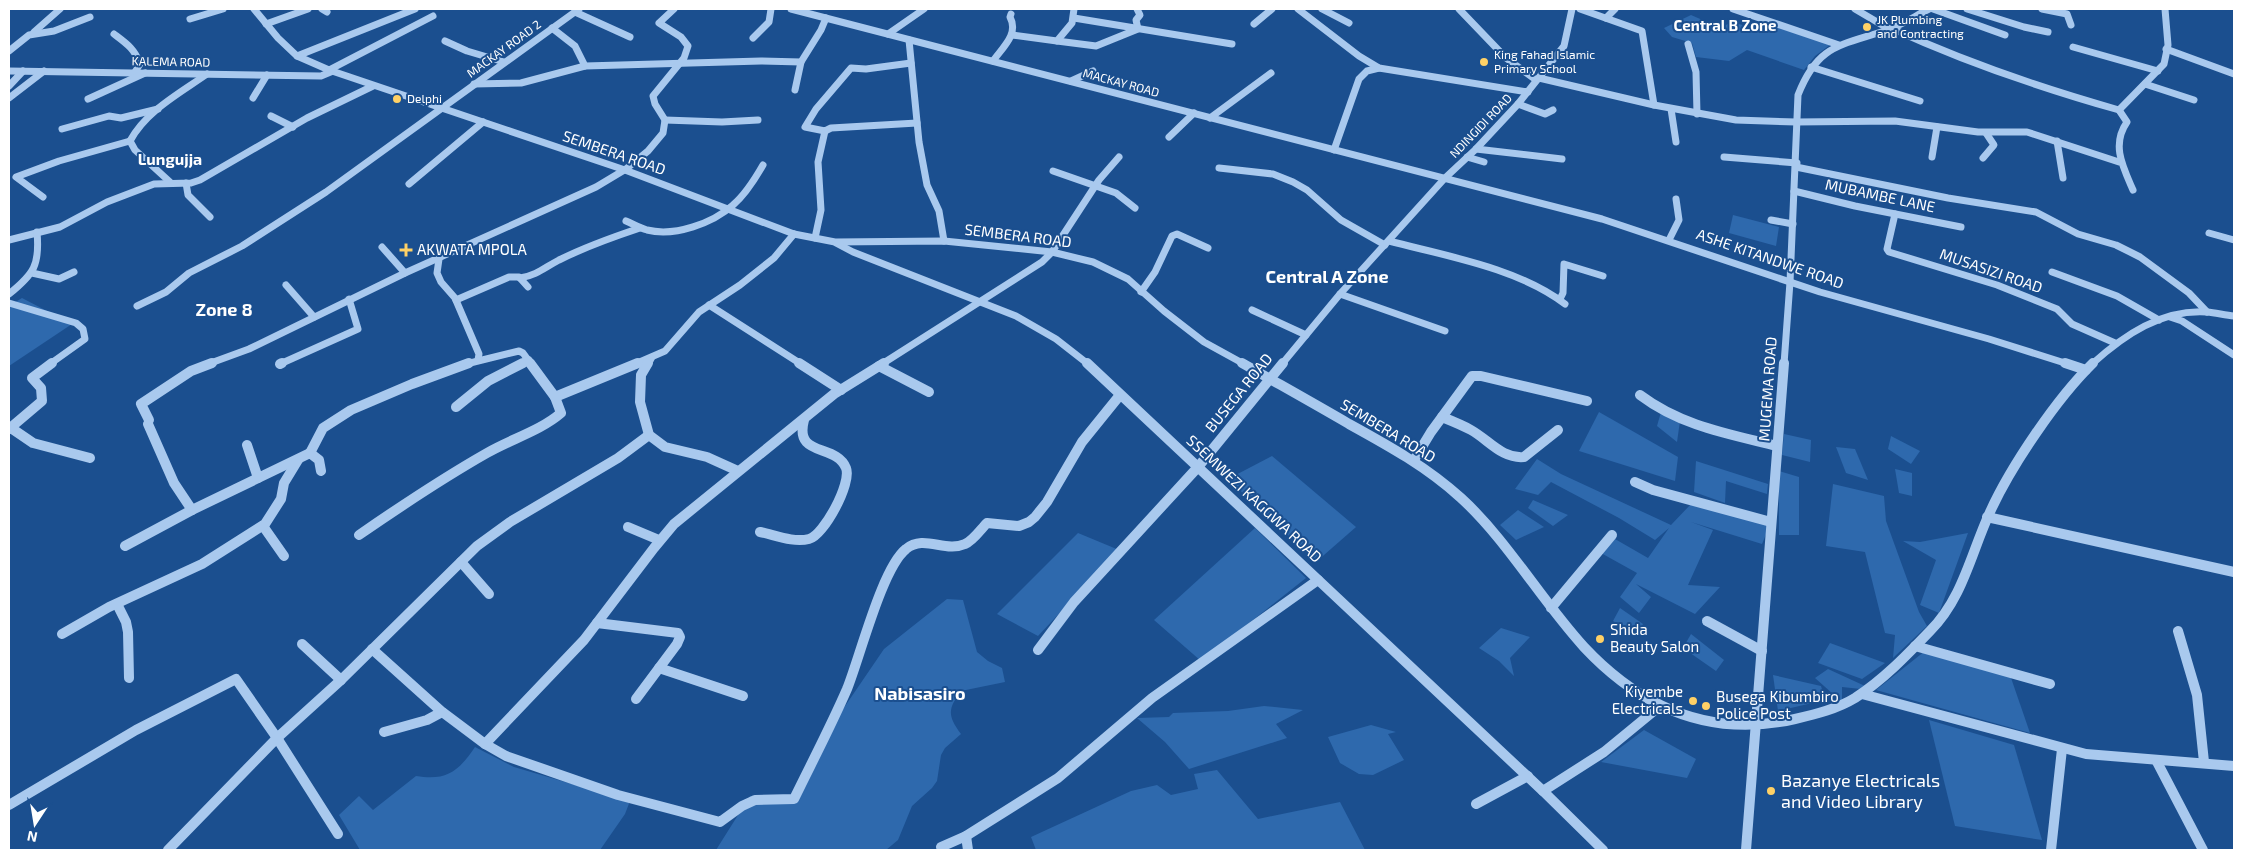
<svg xmlns="http://www.w3.org/2000/svg" width="2243" height="859" font-family="'Exo 2',sans-serif">
  <style>
    .green { fill: #2e69ad }
    .lines { fill: none; stroke-linecap: round; stroke-linejoin: round }
    .minor-far1 { stroke: #a9c9ee; stroke-width: 7 }
    .minor { stroke: #a9c9ee; stroke-width: 10 }
    .poi-dot { fill: #ffd166; stroke: #1b4f8f; stroke-width: 2 }
    .labels { text-anchor: middle; stroke-width: 4; stroke-linejoin: round; paint-order: stroke }
    .far-poi-label { font-size: 12px; fill: #fff; stroke: #1b4f8f; text-anchor: start }
    .far-street-label { font-size: 12px; fill: #fff; stroke: #1b4f8f }
    .far-quarter-label { font-size: 15px; font-weight: bold; fill: #fff; stroke: #1b4f8f }
    .street-label { font-size: 15px; fill: #fff; stroke: #1b4f8f }
    .poi-label { font-size: 15px; fill: #fff; stroke: #1b4f8f; text-anchor: start }
    .neighbourhood-label { font-size: 16px; font-weight: bold; fill: #fff; stroke: #1b4f8f }
    .quarter-label { font-size: 18px; font-weight: bold; fill: #fff; stroke: #1b4f8f }
    .near-poi-label { font-size: 18px; fill: #fff; stroke: #1b4f8f; text-anchor: start }
  </style>
  <rect width="100%" height="100%" fill="#1b4f8f"/>
  <g class="green">
    <path d="M1691,15l30,13 10,-6 38,10 8,-7 53,20 -15,11 -11,14 -57,-20 -18,11 -33,-4 -4,-14 -20,-6 -8,-9z"/>
    <path d="M1733,215l46,12 -3,19 -47,-13z"/>
    <path d="M22,298l50,26 -63,42v-60z"/>
    <path d="M1599,412l79,45 -3,24 -96,-30z"/>
    <path d="M1661,412l19,9 -3,21 -20,-16z"/>
    <path d="M1784,434l27,6 -1,22 -28,-7z"/>
    <path d="M1891,436l29,15 -9,13 -23,-15z"/>
    <path d="M1836,447l19,2 13,31 -22,-7z"/>
    <path d="M1272,456l84,71 -40,35 -88,-83z"/>
    <path d="M1537,459l24,15 110,51 20,-21 79,21 -8,19 -71,-22 22,8 -25,55 32,2 -25,27 -59,-30 15,13 -12,16 -19,-16 17,-24 -36,-20 14,-14 33,19 21,-30 -14,12 -36,-22 -68,-36 -13,13 -23,-6z"/>
    <path d="M1696,461l72,23 -1,10 -41,-13 -1,22 -31,-11z"/>
    <path d="M1895,469l17,4v23l-13,-3z"/>
    <path d="M1779,471l20,6v58h-20z"/>
    <path d="M1833,484l51,12 2,25 33,91 8,14 -34,32 2,-23 -10,-2 -20,-81 -39,-6z"/>
    <path d="M1533,500l35,15 -15,11 -25,-18z"/>
    <path d="M1518,510l26,17 -28,13 -16,-15z"/>
    <path d="M1255,528l51,50 -105,83 -47,-41z"/>
    <path d="M1078,533l41,17 -81,86 -41,-22z"/>
    <path d="M1968,533l-29,80 -19,-8 16,-45 -33,-19 17,1z"/>
    <path d="M947,599l16,1 14,52 11,9 14,7 3,14 -44,9c-13,18 -14,24 0,43l-16,14 -4,7 -4,26 -5,7 -20,18 -14,34 -12,10h-170l34,-54 39,4 35,-63 60,-88z"/>
    <path d="M1620,608l23,16 -6,12 -24,-15z"/>
    <path d="M1501,628l29,9 -20,21 4,18 -15,-15 -20,-13z"/>
    <path d="M1691,634l33,26 -8,11 -33,-23z"/>
    <path d="M1830,643l55,20 -23,16 -44,-16z"/>
    <path d="M1925,651l85,24 20,58 -154,-43z"/>
    <path d="M1828,669l37,17 -4,3 -19,-2v15l-27,-24z"/>
    <path d="M1773,675l48,11 4,14 -47,11z"/>
    <path d="M1264,706l39,4 -27,14 11,14 -98,31 -24,-27 -28,-24 32,-1 4,-4 55,-2z"/>
    <path d="M1929,720l85,25 28,95 -87,-14z"/>
    <path d="M1371,725l25,7 -8,2 16,26 -31,15 -14,-1 -19,-11 -12,-26z"/>
    <path d="M1644,730l52,29 -9,19 -86,-16z"/>
    <path d="M475,747l39,20 116,34 -5,13 -25,36h-240l-21,-35 20,-19 14,14 43,-34c30,5 42,-4 59,-29z"/>
    <path d="M1217,770l41,49 82,-17 25,48h-329l-5,-13 100,-46 26,-6 14,10 27,-6 -4,-15z"/>
  </g>
  <g class="lines">
    <g class="minor-far1">
      <path d="M254,9l24,29 19,18 32,14 296,100 169,64 41,8 109,-1 108,11 41,10 35,17 36,32 40,31 40,22"/>
      <path d="M322,9l5,3"/>
      <path d="M791,9l811,210 218,73 169,47 79,25"/>
      <path d="M1298,9l61,47 20,12 149,24"/>
      <path d="M1322,9l27,14"/>
      <path d="M1459,9l47,49 30,22"/>
      <path d="M1580,9l62,22 12,74"/>
      <path d="M1733,9l106,36"/>
      <path d="M1855,9l34,20"/>
      <path d="M1933,9l72,26"/>
      <path d="M1967,9l57,18 24,5"/>
      <path d="M2042,9l25,5 4,11"/>
      <path d="M575,12l55,25"/>
      <path d="M1074,18l158,26"/>
      <path d="M1606,18l9,-9"/>
      <path d="M190,19l33,-10"/>
      <path d="M266,24l42,-15"/>
      <path d="M1254,24l18,-15"/>
      <path d="M552,28l23,18 10,20 176,-5 40,1 20,-32 5,-12"/>
      <path d="M1891,28c74,34 150,60 228,82l8,12c-16,23 -4,45 6,68"/>
      <path d="M34,32l26,-23"/>
      <path d="M114,34c12,9 21,15 26,30l-5,8"/>
      <path d="M888,34l36,-25"/>
      <path d="M1012,35l45,6 15,-18 2,-14"/>
      <path d="M753,38l16,-16 2,-13"/>
      <path d="M909,40l10,102 8,43 12,26 5,30"/>
      <path d="M445,41l22,10 37,11"/>
      <path d="M1057,41l39,5 42,-17 -2,-9 4,-5 -3,-6"/>
      <path d="M1688,44l8,28 1,42"/>
      <path d="M2073,47l85,24"/>
      <path d="M2166,49l68,25"/>
      <path d="M9,51l20,-16 25,-4 36,-14"/>
      <path d="M297,56l118,-47"/>
      <path d="M993,61c10,-14 26,-27 17,-44l1,-3"/>
      <path d="M911,63l-45,6 -15,-1 -35,41 -11,18 20,4 6,-3 86,-5"/>
      <path d="M1811,67l109,34"/>
      <path d="M329,70l104,-54"/>
      <path d="M9,71l312,5 12,-5"/>
      <path d="M1539,78l115,27 82,15 60,2 99,-1 83,11h49l92,30"/>
      <path d="M1071,81l22,-10"/>
      <path d="M474,84l47,-1 64,-17"/>
      <path d="M2145,84l49,16"/>
      <path d="M9,86l14,-15"/>
      <path d="M795,90l6,-28"/>
      <path d="M9,98l35,-27"/>
      <path d="M253,98l14,-23"/>
      <path d="M88,99l57,-26"/>
      <path d="M1518,104l27,10 8,-4"/>
      <path d="M1671,109l5,33"/>
      <path d="M2119,110l45,-46 4,-19 -3,-36"/>
      <path d="M271,116l22,11"/>
      <path d="M1210,118l61,-45"/>
      <path d="M665,120l57,2 36,-2"/>
      <path d="M62,129l47,-13 12,2 37,-9"/>
      <path d="M1169,137l25,-24"/>
      <path d="M2057,141l6,37"/>
      <path d="M1476,149l86,10"/>
      <path d="M1334,150l25,-71 8,-8 12,-3"/>
      <path d="M1467,157l17,5"/>
      <path d="M1724,157l73,6"/>
      <path d="M1932,157l5,-30"/>
      <path d="M1983,158l11,-13 -8,-12"/>
      <path d="M1796,167l152,31 88,14 42,22 38,11 24,12 49,36 18,19"/>
      <path d="M1219,168l54,6 20,8 14,8 34,30 44,25"/>
      <path d="M1053,171l63,22 19,15"/>
      <path d="M170,182l-35,-32 -5,-9c16,-30 50,-48 77,-67"/>
      <path d="M186,183l2,12 22,22"/>
      <path d="M409,184l74,-62"/>
      <path d="M1794,191l61,15 106,21"/>
      <path d="M43,197l-27,-20 43,-16 71,-20"/>
      <path d="M1895,214l-8,35 2,3 108,33 60,24 15,15 43,19"/>
      <path d="M1771,220l22,4"/>
      <path d="M626,221c7,3 14,7 21,9 28,7 66,-7 86,-25 13,-11 22,-26 30,-40"/>
      <path d="M2209,233l25,7"/>
      <path d="M815,238l6,-28 -3,-48 7,-31"/>
      <path d="M9,240l51,-13 47,-25 47,-18 37,-1 9,-3 107,-62 66,-32"/>
      <path d="M1669,240l10,-20 -3,-21"/>
      <path d="M1389,241c57,15 129,27 176,63"/>
      <path d="M836,243l17,9 163,64 40,23 32,25"/>
      <path d="M382,247l23,26"/>
      <path d="M439,259l-2,14 4,9 14,16 24,56 -1,6"/>
      <path d="M2052,272l65,24 42,24"/>
      <path d="M32,273l27,6 15,-7"/>
      <path d="M520,278c17,-3 24,-10 39,-18 26,-13 54,-23 81,-32"/>
      <path d="M286,285l28,32"/>
      <path d="M1141,292l14,-20 17,-36 5,-2 31,14"/>
      <path d="M9,294c25,-20 31,-29 28,-62"/>
      <path d="M1340,294l105,37"/>
      <path d="M1560,299l3,-6 1,-29 39,12"/>
      <path d="M456,300l53,-23h10l9,10"/>
      <path d="M9,303l67,20 7,6 2,10 -35,25"/>
      <path d="M709,305l92,59"/>
      <path d="M137,306l29,-14 23,-19 53,-27 84,-54 253,-183"/>
      <path d="M1252,310l54,25"/>
      <path d="M2170,317l12,4 52,34"/>
      <path d="M208,364l41,-15 156,-76 191,-86 30,-18 22,-18 15,-18 2,-13 -10,-16 -2,-8 31,-38 4,-12 -7,-9 -22,-14 15,-14"/>
      <path d="M280,364l78,-35 -9,-30"/>
      <path d="M466,364l53,-13 4,2 8,11"/>
      <path d="M520,364l9,-4"/>
      <path d="M635,364l30,-13 34,-39 41,-27 34,-27 20,-24"/>
      <path d="M648,364l3,-5"/>
      <path d="M882,364l160,-102 10,-10 47,-72 20,-23"/>
      <path d="M1282,364l58,-70 105,-116 31,-29 42,-45 46,-58 8,-37"/>
      <path d="M1784,364l6,-82 8,-187c20,-51 42,-49 89,-65 15,-5 28,-14 42,-21"/>
      <path d="M2092,364c32,-29 70,-55 115,-52 9,1 18,3 27,4"/>
    </g>
    <g class="minor">
      <path d="M648,363l-7,12 -1,27 9,33 16,12 42,10 31,14"/>
      <path d="M799,363l42,27"/>
      <path d="M1087,363l456,428 60,59"/>
      <path d="M1242,363c35,20 71,40 107,61 40,22 78,43 112,74 46,42 80,102 123,149 58,62 127,91 211,72 21,-5 42,-10 60,-21 28,-18 52,-43 75,-67 33,-33 41,-78 60,-119 21,-46 67,-114 103,-149"/>
      <path d="M2065,363l21,7"/>
      <path d="M280,364l2,-1"/>
      <path d="M879,366l50,26"/>
      <path d="M1640,395c41,31 89,39 137,51"/>
      <path d="M555,397l83,-34"/>
      <path d="M456,407l32,-26 35,-18"/>
      <path d="M1442,417c10,4 20,8 29,13 18,10 31,29 53,27l34,-27"/>
      <path d="M149,420l-8,-16 50,-33 21,-8"/>
      <path d="M148,424l26,59 18,27"/>
      <path d="M11,428l22,15 57,15"/>
      <path d="M9,429l33,-28 -1,-13 -9,-10 20,-15"/>
      <path d="M247,445l11,33"/>
      <path d="M310,453l13,-25 28,-18 61,-26 57,-21"/>
      <path d="M1414,460l17,-28 41,-56h9l106,25"/>
      <path d="M1635,482l18,8 118,32"/>
      <path d="M1987,517l247,55"/>
      <path d="M263,526l21,30"/>
      <path d="M628,527l31,13"/>
      <path d="M760,532c15,3 33,11 49,7 15,-4 43,-56 37,-71 -10,-25 -52,-10 -42,-48"/>
      <path d="M359,535c42,-29 84,-57 128,-82 24,-14 53,-22 74,-40l-6,-16 -25,-34"/>
      <path d="M125,546l67,-36 118,-57 9,7 2,11"/>
      <path d="M461,562l28,32"/>
      <path d="M117,604l9,18 2,10 1,46"/>
      <path d="M1551,608l61,-73"/>
      <path d="M1707,621l55,30"/>
      <path d="M597,623l81,10 2,4 -3,7 -41,55"/>
      <path d="M2178,631l19,64 7,67"/>
      <path d="M62,634l47,-27 93,-43 63,-40 16,-25 3,-16 14,-23"/>
      <path d="M302,644l39,36"/>
      <path d="M1915,646l135,38"/>
      <path d="M372,649l69,62 44,33 99,-104 70,-92 20,-24 160,-130 50,-31"/>
      <path d="M1038,650l36,-48 124,-135 85,-104"/>
      <path d="M659,668l84,28"/>
      <path d="M1862,694l224,60 148,12"/>
      <path d="M384,732l43,-12 15,-8"/>
      <path d="M485,744l21,12 112,39 102,27 22,-16 13,-6 39,-1c18,-37 37,-73 53,-110 13,-32 35,-121 59,-140 18,-15 39,4 59,-5 8,-3 16,-15 22,-21l32,3 10,-4 6,-5 12,-15 35,-60 38,-47"/>
      <path d="M2156,760l47,90"/>
      <path d="M1543,791l61,-39 56,-46"/>
      <path d="M1476,804l52,-28"/>
      <path d="M9,805l127,-75 100,-51 41,59 61,96"/>
      <path d="M966,836l2,14"/>
      <path d="M941,847l25,-11 92,-58 94,-80 166,-118"/>
      <path d="M168,850l109,-112 64,-58 136,-134 33,-24 108,-64 31,-23"/>
      <path d="M1746,850l38,-487"/>
      <path d="M2051,850l11,-101"/>
    </g>
  </g>
  <g class="poi-dot">
    <circle cx="1867" cy="27" r="5"/>
    <circle cx="1484" cy="62" r="5"/>
    <circle cx="397" cy="99" r="5"/>
    <path d="M403.5 242.5h5v5h5v5h-5v5h-5v-5h-5v-5h5z"/>
    <circle cx="1600" cy="639" r="5"/>
    <circle cx="1693" cy="701" r="5"/>
    <circle cx="1706" cy="706" r="5"/>
    <circle cx="1771" cy="791" r="5"/>
  </g>
  <g class="labels">
    <g class="far-poi-label">
      <text x="1877" y="24">JK Plumbing<tspan x="1877" dy="14">and Contracting</tspan></text>
      <text x="1494" y="59">King Fahad Islamic<tspan x="1494" dy="14">Primary School</tspan></text>
      <text x="407" y="103">Delphi</text>
    </g>
    <g class="far-street-label">
      <text transform="translate(504 49) rotate(-36)" y="4">MACKAY ROAD 2</text>
      <text transform="translate(171 62) rotate(1)" y="4">KALEMA ROAD</text>
      <text transform="translate(1121 83) rotate(15)" y="4">MACKAY ROAD</text>
      <text transform="translate(1481 126) rotate(-46)" y="4">NDINGIDI ROAD</text>
    </g>
    <g class="far-quarter-label">
      <text x="1725" y="31">Central B Zone</text>
    </g>
    <g class="street-label">
      <text transform="translate(614 153) rotate(19)" y="5">SEMBERA ROAD</text>
      <text transform="translate(1880 196) rotate(12)" y="5">MUBAMBE LANE</text>
      <text transform="translate(1018 236) rotate(7)" y="5">SEMBERA ROAD</text>
      <text transform="translate(1770 259) rotate(19)" y="5">ASHE KITANDWE ROAD</text>
      <text transform="translate(1991 271) rotate(19)" y="5">MUSASIZI ROAD</text>
      <text transform="translate(1768 389) rotate(-86)" y="5">MUGEMA ROAD</text>
      <text transform="translate(1239 393) rotate(-51)" y="5">BUSEGA ROAD</text>
      <text transform="translate(1388 431) rotate(31)" y="5">SEMBERA ROAD</text>
      <text transform="translate(1254 499) rotate(43)" y="5">SSEMWEZI KAGGWA ROAD</text>
    </g>
    <g class="poi-label">
      <text x="417" y="255">AKWATA MPOLA</text>
      <text x="1610" y="635">Shida<tspan x="1610" dy="17">Beauty Salon</tspan></text>
      <text x="1683" y="697" text-anchor="end">Kiyembe<tspan x="1683" dy="17">Electricals</tspan></text>
      <text x="1716" y="702">Busega Kibumbiro<tspan x="1716" dy="17">Police Post</tspan></text>
    </g>
    <g class="neighbourhood-label">
      <text x="170" y="165">Lungujja</text>
    </g>
    <g class="quarter-label">
      <text x="1327" y="283">Central A Zone</text>
      <text x="224" y="316">Zone 8</text>
      <text x="920" y="700">Nabisasiro</text>
    </g>
    <g class="near-poi-label">
      <text x="1781" y="787">Bazanye Electricals<tspan x="1781" dy="21">and Video Library</tspan></text>
    </g>
  </g>
  <rect width="2243" height="859" fill="none" stroke="#ffffff" stroke-width="20"/>
  <g transform="translate(35 824) rotate(192)" stroke="#1b4f8f" stroke-width="4" paint-order="stroke">
  <path d="M0-4L9 19L0 12L-9 19Z" fill="#ffffff"/>
  <text y="-8" font-size="14" font-weight="bold" text-anchor="middle" fill="#ffffff">N</text>
  </g>
</svg>
